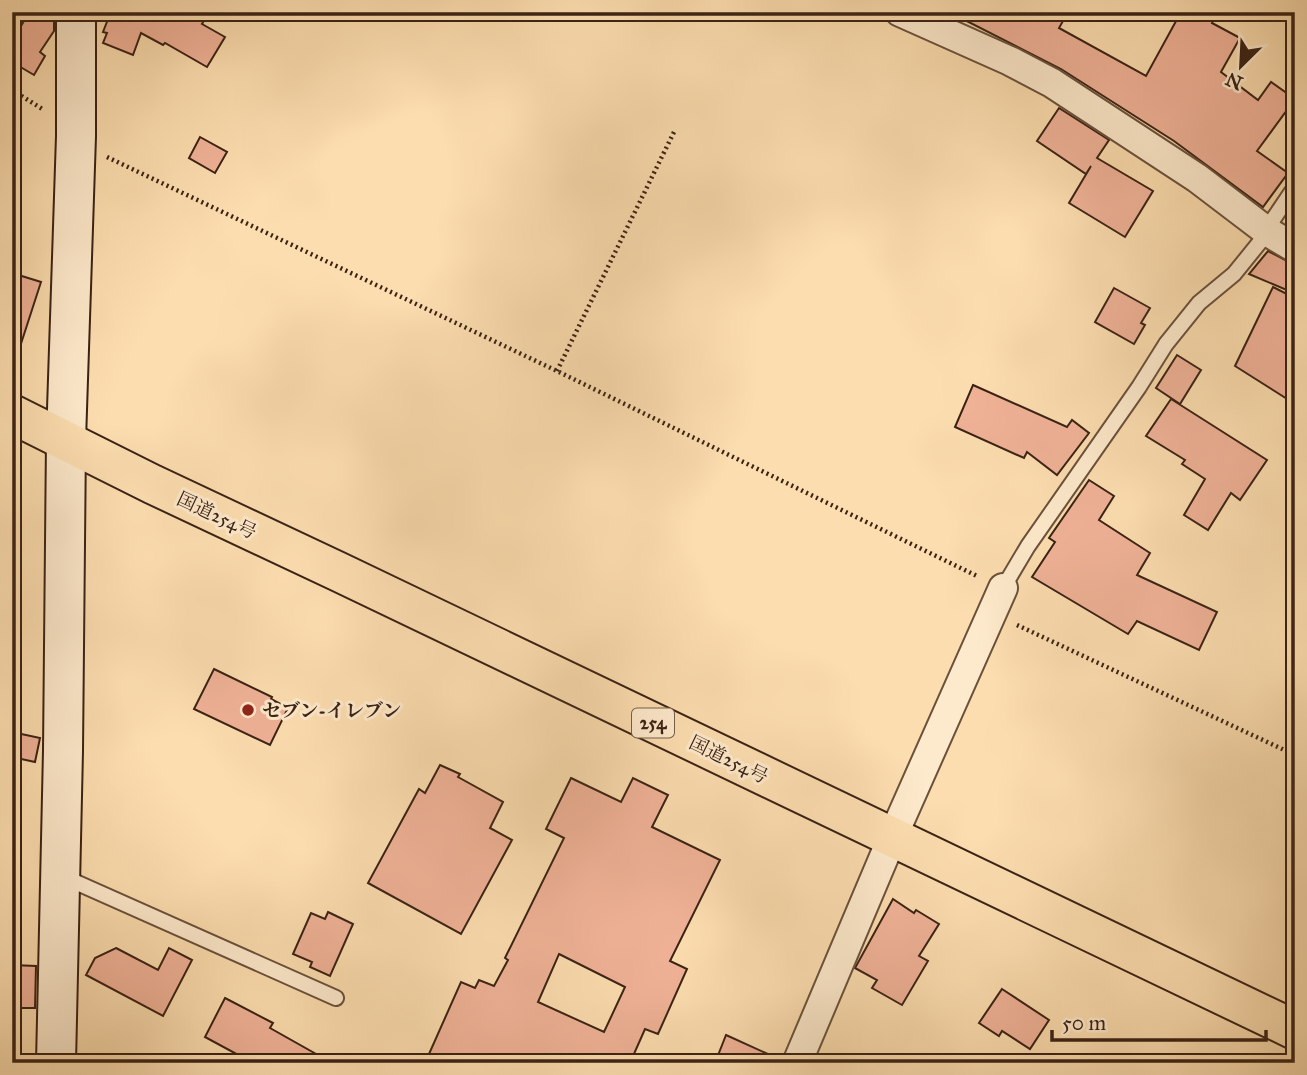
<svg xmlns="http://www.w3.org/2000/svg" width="1307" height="1075" font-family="'IM FELL Great Primer','Noto Serif JP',serif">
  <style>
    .building { fill: #f0b297; stroke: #3a2214; stroke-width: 2; fill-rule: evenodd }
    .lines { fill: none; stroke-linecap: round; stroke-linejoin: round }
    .lane-casing { stroke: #6a513b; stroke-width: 18 }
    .street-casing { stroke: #6a513b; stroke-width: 32 }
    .secondary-casing { stroke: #3a2214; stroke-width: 42 }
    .highway-casing { stroke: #3a2214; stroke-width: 42 }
    .path { stroke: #3a2214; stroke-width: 4.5; stroke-dasharray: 2 3.5; stroke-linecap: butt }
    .lane { stroke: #fde9cb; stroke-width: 14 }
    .street { stroke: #fde9cb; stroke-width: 28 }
    .secondary { stroke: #fde9cb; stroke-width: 38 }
    .highway { stroke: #fcddaf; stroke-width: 38 }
    .poi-dot { fill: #8f2418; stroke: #fde9cb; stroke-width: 2.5 }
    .labels { text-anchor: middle; stroke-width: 6; stroke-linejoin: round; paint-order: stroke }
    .shield { fill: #fde9cb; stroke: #745e4b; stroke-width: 2 }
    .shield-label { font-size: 18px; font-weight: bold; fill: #3a2214 }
    .street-label { font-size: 19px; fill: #3a2214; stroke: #fde9cb }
    .poi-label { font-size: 19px; font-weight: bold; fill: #3a2214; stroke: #fde9cb; text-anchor: start }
  </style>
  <rect width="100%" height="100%" fill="#fcddaf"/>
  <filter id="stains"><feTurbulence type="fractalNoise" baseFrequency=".00286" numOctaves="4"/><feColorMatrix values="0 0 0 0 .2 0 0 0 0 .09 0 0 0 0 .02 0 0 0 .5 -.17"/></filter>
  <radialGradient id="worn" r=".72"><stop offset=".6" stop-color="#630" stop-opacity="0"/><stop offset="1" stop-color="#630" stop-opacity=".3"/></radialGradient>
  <g class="building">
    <path d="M29,12h16l9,6v13l-14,21 5,4 -11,19 -22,-13v-20z"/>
    <path d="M107,12h102l-7,12 23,13 -18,30 -42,-24 -2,2 -22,-12 -8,22 -30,-12 4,-10 -4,-1 7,-18z"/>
    <path d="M949,12h119l-9,16 87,48 35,-64h37l-6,11 28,15 -19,34 37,28 13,-18 24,17 -38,52 31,22 -25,34 -89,-66 -113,-72z"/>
    <path d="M1059,108l50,32 -12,18 56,33 -28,46 -56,-34 22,-37 -5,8 -49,-33z"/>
    <path d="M200,137l27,15 -12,21 -26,-15z"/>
    <path d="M1268,251l27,14v12l-6,14 -40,-17z"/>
    <path d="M12,273l29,9 -24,74h-5z"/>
    <path d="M1273,287l22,11v106l-60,-38z"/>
    <path d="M1114,288l36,20 -9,15 4,2 -11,19 -39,-22z"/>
    <path d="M1177,355l24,15 -21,34 -24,-16z"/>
    <path d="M973,385l94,42 5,-7 17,13 -32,42 -30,-23 -3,6 -69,-31z"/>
    <path d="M1171,399l96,61 -27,40 -9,-7 -23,37 -24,-15 21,-36 -23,-15 3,-4 -39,-24z"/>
    <path d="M1089,480l25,16 -15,24 51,33 -13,22 80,37 -18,38 -62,-29 -9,13 -96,-57 23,-35 -6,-4z"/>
    <path d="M214,669l58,28 -1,2 17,9 -18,37 -76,-36z"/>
    <path d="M12,732l28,6 -5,24 -23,-5z"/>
    <path d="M440,765l20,9 -2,3 45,25 -13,26 22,12 -51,94 -93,-51 51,-94 6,4z"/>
    <path d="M571,778l50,24 12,-24 35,17 -16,32 68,33 -50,101 17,8 -29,65 -13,-5 -15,34h-205l36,-81 14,6 4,-8 15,6 14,-26 -3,-2 59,-120 -18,-9zM559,954l66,33 -21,45 -66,-30z"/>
    <path d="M893,899l21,14 2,-3 23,14 -20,32 9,5 -26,44 -30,-17 5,-8 -22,-12z"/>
    <path d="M328,912l25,12 -23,52 -20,-9 2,-5 -19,-8 18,-41 14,6z"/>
    <path d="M116,948l42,22 11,-22 23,12 -29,56 -77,-41 9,-17z"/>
    <path d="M12,965l24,1 -1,42h-23z"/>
    <path d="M1002,989l47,31 -19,29 -28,-18 -3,5 -20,-13z"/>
    <path d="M225,998l48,25 -3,5 62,35h-79l-48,-26z"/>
    <path d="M726,1035l55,25v3h-66z"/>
  </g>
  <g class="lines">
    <g class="lane-casing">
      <g id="lane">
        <path d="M1003,588l25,-42 111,-159 27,-43 33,-41 35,-29 34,-42 6,-14 21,-31"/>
        <path d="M64,877l272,121"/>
      </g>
    </g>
    <g class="street-casing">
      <g id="street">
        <path d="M900,12l110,49 42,22 145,95 71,54 27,16"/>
        <path d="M797,1063l95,-225 111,-250"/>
      </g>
    </g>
    <g class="secondary-casing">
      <path id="secondary" d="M56,1063l7,-312 3,-311 10,-304v-124"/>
    </g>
    <g class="highway-casing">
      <path id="highway" d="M12,414l140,70 187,88 956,458"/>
    </g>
    <g class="path">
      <path d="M12,90l32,20"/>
      <path d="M107,157l450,214 422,206"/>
      <path d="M557,371l117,-239"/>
      <path d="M1017,625l278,130"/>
    </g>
    <use href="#lane" class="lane"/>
    <use href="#street" class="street"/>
    <use href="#secondary" class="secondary"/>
    <use href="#highway" class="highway"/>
  </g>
  <circle class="poi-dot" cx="248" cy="710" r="7"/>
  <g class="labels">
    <rect class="shield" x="632" y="708.5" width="42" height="29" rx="5"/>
    <g class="shield-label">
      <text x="653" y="729">254</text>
    </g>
    <g class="street-label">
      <text transform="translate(217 515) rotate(25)" y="7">国道254号</text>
      <text transform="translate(729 759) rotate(26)" y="7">国道254号</text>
    </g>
    <g class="poi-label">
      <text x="262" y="717">セブン-イレブン</text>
    </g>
  </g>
  <rect width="1307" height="1075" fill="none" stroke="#fcddaf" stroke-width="42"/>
  <rect x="14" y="14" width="1279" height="1047" fill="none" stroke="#3a2214" stroke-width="3.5"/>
  <rect x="21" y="21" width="1265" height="1033" fill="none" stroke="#3a2214" stroke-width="2"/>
  <g transform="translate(1241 66) rotate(204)" stroke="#fde9cb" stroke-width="5" paint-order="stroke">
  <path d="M0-5L12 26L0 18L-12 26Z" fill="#3a2214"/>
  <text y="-10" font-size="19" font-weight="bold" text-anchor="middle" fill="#3a2214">N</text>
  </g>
  <path d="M1052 1030v10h214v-10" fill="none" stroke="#3a2214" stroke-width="3.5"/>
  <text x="1062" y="1030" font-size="21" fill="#3a2214" stroke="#fde9cb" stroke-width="5" paint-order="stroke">50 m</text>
  <rect width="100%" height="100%" filter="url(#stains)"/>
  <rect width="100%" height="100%" fill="url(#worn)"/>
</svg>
